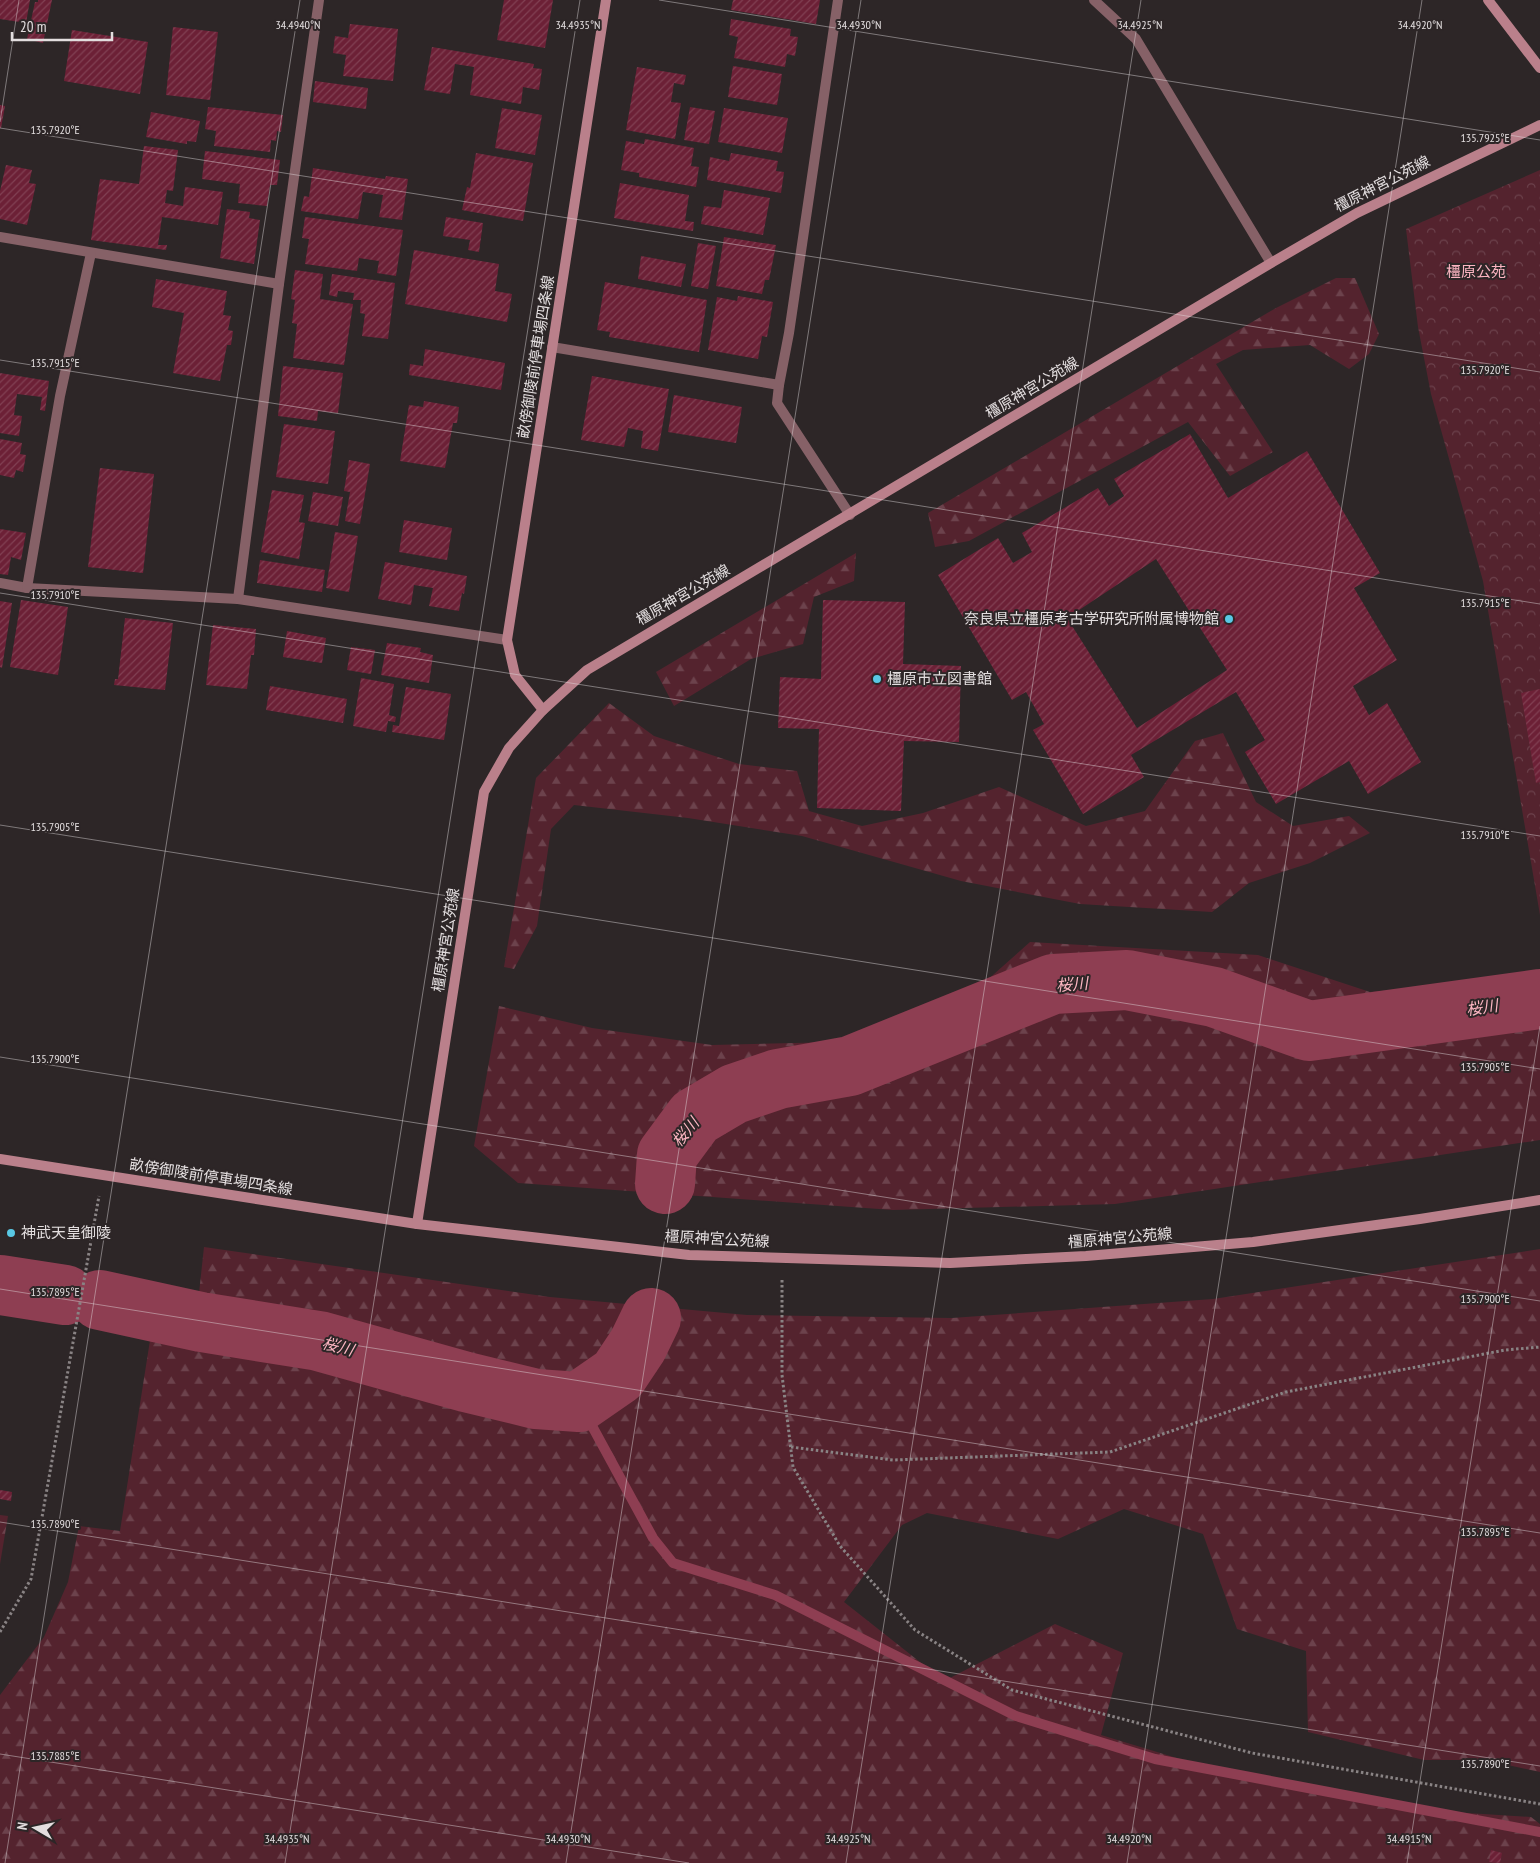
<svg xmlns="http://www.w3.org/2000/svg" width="1540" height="1863" font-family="'PT Sans Narrow','Noto Sans JP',sans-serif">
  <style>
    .forest { fill: url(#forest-firs) }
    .park { fill: url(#park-crowns) }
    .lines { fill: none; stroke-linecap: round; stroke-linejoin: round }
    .stream { stroke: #8e3e52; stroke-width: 10 }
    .river { stroke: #8e3e52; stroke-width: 60 }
    .building { fill: url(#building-hatch); fill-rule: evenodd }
    .path { stroke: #898384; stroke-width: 3; stroke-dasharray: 2.5 2.5; stroke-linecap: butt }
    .street { stroke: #866167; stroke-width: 10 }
    .secondary { stroke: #ba808b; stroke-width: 10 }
    .ticks { fill: none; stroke: #e3dedf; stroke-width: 1; stroke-opacity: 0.45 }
    .poi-dot { fill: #59c8e4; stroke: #2d2627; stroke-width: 2 }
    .labels { text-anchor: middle; stroke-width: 4; stroke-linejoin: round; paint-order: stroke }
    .street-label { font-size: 15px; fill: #e3dedf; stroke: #2d2627 }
    .park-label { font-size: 15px; fill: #fbb4c1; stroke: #2d2627 }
    .poi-label { font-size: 15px; fill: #e3dedf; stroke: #2d2627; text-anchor: start }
    .water-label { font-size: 16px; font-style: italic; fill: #fcb6c2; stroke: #2d2627 }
    .ticks-label { font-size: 12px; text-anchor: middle; fill: #e3dedf; stroke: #2d2627; stroke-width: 4; stroke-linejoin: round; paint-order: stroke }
  </style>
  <defs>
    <pattern id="forest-firs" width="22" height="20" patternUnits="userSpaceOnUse" patternTransform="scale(1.25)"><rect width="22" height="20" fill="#54232e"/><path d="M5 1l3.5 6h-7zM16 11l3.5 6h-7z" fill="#6c424c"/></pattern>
    <pattern id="park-crowns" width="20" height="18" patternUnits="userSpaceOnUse" patternTransform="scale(1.25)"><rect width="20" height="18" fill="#54232e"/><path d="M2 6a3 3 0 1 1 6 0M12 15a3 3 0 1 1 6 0" fill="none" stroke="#6c424c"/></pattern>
    <pattern id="building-hatch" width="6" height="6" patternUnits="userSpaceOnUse" patternTransform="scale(1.25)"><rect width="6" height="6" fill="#6c2036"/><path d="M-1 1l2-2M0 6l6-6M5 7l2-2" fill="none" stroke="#814053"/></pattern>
  </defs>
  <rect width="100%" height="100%" fill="#2d2627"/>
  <g class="forest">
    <path d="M1336,278h19l24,56 -10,20 -20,15 -39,-24 -67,5 -27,14 57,88 -43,24 -42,-54 -219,119 -34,6 -7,-34 348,-205z"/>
    <path d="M856,553l-2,28 -40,16 -11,47 -52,15 -77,47 -18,-34z"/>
    <path d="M609,703l45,33 85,28 58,7 12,40 53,15 61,-13 76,-26 87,39 59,-15 50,-70 28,-8 33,69 37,24 56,-10 21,17 -60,30 -61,20 -37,29 -132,-8 -119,-23 -159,-45 -114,-18 -114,-13 -23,24 -14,97 -23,43 -10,-2 32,-189z"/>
    <path d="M1030,942l228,13 112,37 170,-16v164l-425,64 -222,6 -375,-27 -44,-37 25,-140 93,22 120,17 126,-3 129,-44z"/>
    <path d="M204,1247l346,50 197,18 205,3 261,-19 327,-50v523l-55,-12h-61l-116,-28 -2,-81 -69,-22 -34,-95 -79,-25 -66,30 -131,-26 -25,12 -58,77 100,79 111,-57 68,29 -22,82 145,44 74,8 69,21 142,9 9,7v39h-1540v-168l44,-58 24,-55 11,-56 41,5 31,-197 -36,-6 7,-50 77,15z"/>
    <path d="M0,1265l43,7 -6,42 -37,-6z"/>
    <path d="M0,1515l8,1 -8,48z"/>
  </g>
  <path class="park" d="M1540,170v745l-57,-334 -52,-187 -13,-67 -12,-98z"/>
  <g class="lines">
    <path class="stream" d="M579,1402l74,136 20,25 102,32 241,121 139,43 385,73"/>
    <g class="river">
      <path d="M665,1184l2,-29 28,-38 39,-23 44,-15 72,-13 203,-82 74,-4 87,17 95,34 231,-32"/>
      <path d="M0,1285l65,10"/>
      <path d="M100,1300l101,22 118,19 147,41 70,17 43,3 39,-27 20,-30 13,-27"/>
    </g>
  </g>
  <g class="building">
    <path d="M0,0h30l-4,23 -26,-4z"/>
    <path d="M38,0h14l-9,43 -16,-4 8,-37h3z"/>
    <path d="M504,0h49l-8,48 -48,-8z"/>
    <path d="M733,0h87l-4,24 -85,-14z"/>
    <path d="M731,19l60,10 -1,7 8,1 -3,19 -8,-2 -2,13 -51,-9 4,-21 -9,-2z"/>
    <path d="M350,24l48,5 -5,52 -50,-5 3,-21 -13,-2 2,-17 13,2z"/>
    <path d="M173,27l45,5 -8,68 -44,-5z"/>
    <path d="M72,30l76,12 -8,52 -76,-13z"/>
    <path d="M432,47l102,17 -1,4 9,1 -3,21 -16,-3 -2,17 -51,-9 4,-28 -19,-3 -5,30 -26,-4z"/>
    <path d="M733,66l49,8 -5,31 -49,-8z"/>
    <path d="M637,67l49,8 -2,10 -10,-2 -3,19 10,1 -6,36 -49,-9z"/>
    <path d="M315,81l53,7 -2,21 -53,-7z"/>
    <path d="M0,105l5,1 -4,22h-1z"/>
    <path d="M208,107l75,8 -2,17 -4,-1 -1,10 -5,-1 -1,12 -56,-6 2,-15 -11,-2z"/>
    <path d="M690,107l25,4 -6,33 -25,-4z"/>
    <path d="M502,108l40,7 -7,40 -40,-7z"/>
    <path d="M724,108l64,10 -6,35 -64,-11z"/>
    <path d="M151,112l49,9 -4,21 -9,-1v3l-41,-7z"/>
    <path d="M645,139l49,9 -3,18 8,1 -3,20 -57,-10v-4l-18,-3 5,-29 18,3z"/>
    <path d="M144,146l34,4 -5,41 -6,-1 -2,13 18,3 2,-19 38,5 -5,33 -56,-8 -4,28h9l-1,5 -75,-10 9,-61 39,5z"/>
    <path d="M205,151l75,9 -3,25h-7l-3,21 -29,-3 2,-19 -38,-5z"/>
    <path d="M476,153l57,10 -10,58 -61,-11 5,-23 3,1z"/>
    <path d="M731,153l47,8 -2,10 8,1 -3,21 -74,-13 3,-23 19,4z"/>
    <path d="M6,165l26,5 -3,13 7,1 -9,41 -27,-6v-28z"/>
    <path d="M313,168l72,11 1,-3 22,3 -6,41 -23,-3 4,-22 -20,-3 -5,27 -57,-8 3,-15 5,1z"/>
    <path d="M620,183l69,12 -4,26 9,1 -1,9 -79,-13z"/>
    <path d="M724,190l46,8 -7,37 -62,-11 3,-18 17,2z"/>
    <path d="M227,209l23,3 -1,6 11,2 -6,44 -34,-6z"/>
    <path d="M305,217l98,13 -7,46 -19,-3 2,-12 -20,-3 -2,13 -52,-7 4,-25 -7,-1z"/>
    <path d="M446,217l37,6 -4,29 -11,-2 2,-10 -27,-4z"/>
    <path d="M724,237l52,8 -7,35h-4l-3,14 -46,-8z"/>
    <path d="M698,243l18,3 -8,43 -17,-3z"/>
    <path d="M414,250l85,14 -4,27 17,3 -5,28 -102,-18z"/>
    <path d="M641,256l45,8 -5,23 -43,-8z"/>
    <path d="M295,270l28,4 -3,25 33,5 -9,61 -51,-7 4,-34 -5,-1 3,-23 -4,-1z"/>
    <path d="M332,274l63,9 -7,56 -26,-3 3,-22 -5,-1 1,-13h-8l1,-7 -16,-2 -1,6 -8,-2z"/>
    <path d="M156,279l71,12 -4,24 8,1 -3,14 5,1 -2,14h-4l-7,36 -47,-8 11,-60 -32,-6z"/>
    <path d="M605,282l102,18 -8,52 -90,-15 1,-5 -13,-2z"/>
    <path d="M738,296l35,6 -6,35 -5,-1 -4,23 -50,-9 9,-53 20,4z"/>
    <path d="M425,349l80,14 -4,27 -92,-15 1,-11 13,2z"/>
    <path d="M283,366l60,7 -5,40 -20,-2 -1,10 -39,-5z"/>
    <path d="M0,373l49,8 -4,30 -5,-1 2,-13 -25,-3 -3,21 8,1 -3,20 -19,-3z"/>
    <path d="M592,376l77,13 -11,62 -17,-3 2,-17 -15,-3 -4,19 -43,-7z"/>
    <path d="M674,395l68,12 -6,36 -68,-11z"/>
    <path d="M424,401l35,6 -2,16h-4l-8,45 -45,-7 9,-56 14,2z"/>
    <path d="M284,424l51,7 -7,53 -52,-7z"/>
    <path d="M1190,434l38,64 79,-47 73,122 -26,15 43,72 -44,26 16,29 18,-12 34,59 -53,32 -19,-33 -73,43 -31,-52 20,-12 -29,-48 -105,63 13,22 -61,37 -50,-84 11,-6 -18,-32 -14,8 -74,-125 60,-37 15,25 19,-11 -10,-19 76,-45 11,18 15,-10 -10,-17zM1156,559l71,111 -90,58 -70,-110z"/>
    <path d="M0,439l22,4 -2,11 6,1 -3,17 -7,-2 -2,8 -14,-3z"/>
    <path d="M349,460l21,4 -10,60 -15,-3 5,-29 -6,-1z"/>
    <path d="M100,468l54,6 -11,99 -55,-6z"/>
    <path d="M272,490l32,5 -5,27 6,1 -6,36 -38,-7z"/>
    <path d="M313,492l30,5 -5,29 -30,-5z"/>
    <path d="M404,520l48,8 -5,32 -48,-8z"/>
    <path d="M0,529l26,4 -5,27 -10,-3 -3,18 -8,-1z"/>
    <path d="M335,532l23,4 -9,56 -23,-4z"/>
    <path d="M260,560l65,10 -3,22 -65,-9z"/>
    <path d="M385,562l82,14 -3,18 -2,-1 -3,18 -30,-5 4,-18 -19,-3 -3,20 -33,-6z"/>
    <path d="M21,600l47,7 -10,68 -48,-8z"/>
    <path d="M823,600l82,2 -2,62 58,2 -2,76 -55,-1 -3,70 -84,-3 2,-79 -41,-1 2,-51 41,2z"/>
    <path d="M0,601l12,2 -10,65 -2,-1z"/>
    <path d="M125,618l48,5 -8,67 -51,-5 1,-6h3z"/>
    <path d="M213,625l43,4 -2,26h-3l-4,34 -41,-4z"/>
    <path d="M287,631l39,7 -4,25 -39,-6z"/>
    <path d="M387,643l34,5 -1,4 13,3 -4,28 -48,-8z"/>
    <path d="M351,647l24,3 -4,24 -24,-4z"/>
    <path d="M361,678l33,6 -5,31 7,2 -1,5 -7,-1 -2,11 -33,-6z"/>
    <path d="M270,686l77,13 -4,24 -77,-13z"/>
    <path d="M406,687l45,7 -7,46 -52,-8 1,-7 6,1z"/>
    <path d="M1540,689v93l-4,1 -15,-90z"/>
    <path d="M0,1490l12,2 -1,9 -11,-2z"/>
    <path d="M1491,1850l11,3 -2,10 -11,-1z"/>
  </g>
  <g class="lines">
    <g class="path">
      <path d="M782,1280v95l11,92 47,79 75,84 97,60 240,63 288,51"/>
      <path d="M791,1447l102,13 217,-8 176,-60 219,-42 35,-3"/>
      <path d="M0,1632l31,-53 68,-383"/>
    </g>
    <g class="street">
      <path d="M838,0l-49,333 -10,52 -2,18 73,112"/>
      <path d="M1094,0l42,39 135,224"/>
      <path d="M0,237l279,47"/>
      <path d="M552,347l227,38"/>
      <path d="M0,583l27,5 211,11 269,41"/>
      <path d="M27,588l33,-192 31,-143"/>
      <path d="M238,599l41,-315 40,-284"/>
    </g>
    <g class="secondary">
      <path d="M1488,0l52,68"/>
      <path d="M543,710l-28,-35 -8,-35 99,-640"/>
      <path d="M0,1159l417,65 272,31 261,8 136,-7 167,-14 167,-23 120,-19"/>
      <path d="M417,1224l67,-432 25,-44 34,-38 44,-40 684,-407 86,-50 183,-88"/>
    </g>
  </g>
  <path class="ticks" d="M659,0l881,140M0,122l19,-122M0,128l1540,244M0,360l1540,244M0,593l1540,243M0,825l1540,244M0,1057l1540,244M0,1289l1540,244M0,1522l1540,244M0,1754l689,109M5,1863l295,-1863M285,1863l295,-1863M566,1863l295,-1863M846,1863l295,-1863M1127,1863l295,-1863M1407,1863l133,-837"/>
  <g class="poi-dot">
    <circle cx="1229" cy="619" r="5"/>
    <circle cx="877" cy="679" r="5"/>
    <circle cx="11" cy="1233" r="5"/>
  </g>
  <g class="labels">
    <g class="street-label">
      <text transform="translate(1382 184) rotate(-27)" y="5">橿原神宮公苑線</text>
      <text transform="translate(536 357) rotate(-81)" y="5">畝傍御陵前停車場四条線</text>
      <text transform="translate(1032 388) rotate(-31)" y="5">橿原神宮公苑線</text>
      <text transform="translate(683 595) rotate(-30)" y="5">橿原神宮公苑線</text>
      <text transform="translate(446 940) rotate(-81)" y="5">橿原神宮公苑線</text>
      <text transform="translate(211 1177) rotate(9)" y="5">畝傍御陵前停車場四条線</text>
      <text transform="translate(1120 1238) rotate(-5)" y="5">橿原神宮公苑線</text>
      <text transform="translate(717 1239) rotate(3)" y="5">橿原神宮公苑線</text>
    </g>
    <g class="park-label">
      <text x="1476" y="277">橿原公苑</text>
    </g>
    <g class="poi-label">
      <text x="1219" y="624" text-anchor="end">奈良県立橿原考古学研究所附属博物館</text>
      <text x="887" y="684">橿原市立図書館</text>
      <text x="21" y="1238">神武天皇御陵</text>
    </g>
    <g class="water-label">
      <text transform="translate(1072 984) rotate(-5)" y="6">桜川</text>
      <text transform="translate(1482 1007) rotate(-8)" y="6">桜川</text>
      <text transform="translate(685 1132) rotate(-50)" y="6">桜川</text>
      <text transform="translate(338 1346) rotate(15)" y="6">桜川</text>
    </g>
  </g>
  <g class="ticks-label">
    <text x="298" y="29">34.4940°N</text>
    <text x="578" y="29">34.4935°N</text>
    <text x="859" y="29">34.4930°N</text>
    <text x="1140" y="29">34.4925°N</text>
    <text x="1420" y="29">34.4920°N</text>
    <text x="55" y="134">135.7920°E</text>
    <text x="1485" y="142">135.7925°E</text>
    <text x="55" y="367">135.7915°E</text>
    <text x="1485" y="374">135.7920°E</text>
    <text x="55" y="599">135.7910°E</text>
    <text x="1485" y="607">135.7915°E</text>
    <text x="55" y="831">135.7905°E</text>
    <text x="1485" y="839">135.7910°E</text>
    <text x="55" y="1063">135.7900°E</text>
    <text x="1485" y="1071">135.7905°E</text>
    <text x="55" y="1296">135.7895°E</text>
    <text x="1485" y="1303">135.7900°E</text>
    <text x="55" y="1528">135.7890°E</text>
    <text x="1485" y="1536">135.7895°E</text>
    <text x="55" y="1760">135.7885°E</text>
    <text x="1485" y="1768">135.7890°E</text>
    <text x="287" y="1843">34.4935°N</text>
    <text x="568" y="1843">34.4930°N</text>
    <text x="848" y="1843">34.4925°N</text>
    <text x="1129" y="1843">34.4920°N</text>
    <text x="1409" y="1843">34.4915°N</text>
  </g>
  <g transform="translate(35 1828) rotate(279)" stroke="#2d2627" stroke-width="4" paint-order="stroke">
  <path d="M0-4L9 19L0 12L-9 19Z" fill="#e3dedf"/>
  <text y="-8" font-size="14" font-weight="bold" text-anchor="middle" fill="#e3dedf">N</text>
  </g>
  <path d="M12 32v8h100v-8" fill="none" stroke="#e3dedf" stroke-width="2.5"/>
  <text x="20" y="32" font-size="15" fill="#e3dedf" stroke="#2d2627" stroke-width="4" paint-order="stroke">20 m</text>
</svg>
